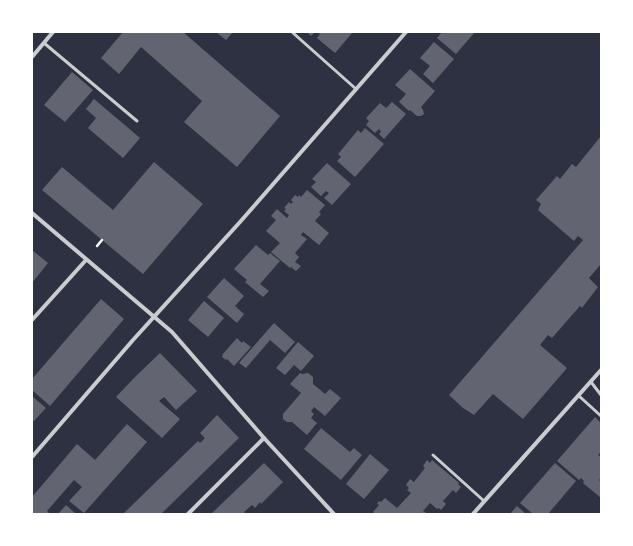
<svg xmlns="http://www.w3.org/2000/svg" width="633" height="546" font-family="Raleway,sans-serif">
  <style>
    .building { fill: #626471 }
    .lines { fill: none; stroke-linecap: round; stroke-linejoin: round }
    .path { stroke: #fff; stroke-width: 2.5 }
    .service { stroke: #caccd0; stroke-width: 3 }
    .minor { stroke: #caccd0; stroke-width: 4 }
  </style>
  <rect width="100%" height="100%" fill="#2d3142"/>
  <g class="building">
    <path d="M123,32h60l97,84 -43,51 -53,-45 18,-21 -61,-54 -22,27 -18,-16z"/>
    <path d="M216,32h17l-7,8z"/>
    <path d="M307,32h8l-4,4z"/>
    <path d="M317,32h36l-18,21 -18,-15 3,-4z"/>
    <path d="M442,32h33l-19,22 -19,-16z"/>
    <path d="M434,42l20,17 -21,24 -10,-9 7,-8 -10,-8z"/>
    <path d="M410,69l25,22 -14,16 2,3 1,4 -3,2h-4l-7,-6 -1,1 -10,-9 7,-8 -11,-9z"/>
    <path d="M72,72l21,18 -28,32 -21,-17z"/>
    <path d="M94,99l46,39 -17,20 -35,-30 8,-10 -10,-9z"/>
    <path d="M392,102l14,12 -22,25 -5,-5 2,-2 -2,-3 -4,4 -9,-8 3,-4 -3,-3 14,-15 6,5z"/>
    <path d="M365,128l19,16 -29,33 -18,-16 4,-4 -3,-3 20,-24 3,3z"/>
    <path d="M601,136v128l-12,14 9,9 -16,21 -2,-2 -28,32 -4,-3 -8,10 27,23 -44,51 -30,-25 -19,21 -11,-7 -14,-13 134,-155 -5,-4 -4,5 -36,-31 3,-6 -5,-4 21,-24 3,3 12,-15 4,3z"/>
    <path d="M154,162l49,42 -60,70 -101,-84 20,-23 51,43z"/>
    <path d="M327,163l24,21 -19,21 -8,-7 5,-5 -3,-2 -5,5 -10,-9 5,-5 -4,-3z"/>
    <path d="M307,190l18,15 -6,7 2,2 -6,7 14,12 -10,12 -16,-13 -2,3 6,4 -12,14 4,4 -4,5 6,4 -5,5 -5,-4 -1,1 -19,-16 9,-9 -14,-12 10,-11 -5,-4 6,-7 10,9 2,-3 -5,-4 2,-2 -2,-1 5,-6 2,2 2,-2 -2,-2 4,-5 3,2 1,-2 2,2z"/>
    <path d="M256,245l12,10 2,-2 10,8 -20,23 9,7 -6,6 -18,-15 2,-2 -13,-11z"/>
    <path d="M32,250l16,13 -16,20z"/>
    <path d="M224,278l20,18 -9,10 9,8 -7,9 -30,-26z"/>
    <path d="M101,299l23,20 -74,87 -18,-16v-11z"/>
    <path d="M204,301l20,17 -16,19 -20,-17z"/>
    <path d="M274,323l21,19 -10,11 -15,-13 -24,28 -7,-5z"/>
    <path d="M237,338l5,5 1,-2 8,6 -17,19 -7,-7 -1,1 -4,-3 1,-2h-1z"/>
    <path d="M298,342l16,14 -13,15 -7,-6 -9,10 -9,-7z"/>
    <path d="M160,353l37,38 -21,19 -12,-13 -5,4 21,18 -18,19 -46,-41 18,-19z"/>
    <path d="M300,373l2,1 6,-1 5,4v7l12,10 5,-5 11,9 -16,18 -11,-9 -3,4 3,3 -3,4 6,5 -10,12 -15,-13h-5l-4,-3v-5l18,-21 -11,-9z"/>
    <path d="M32,396l14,12 -14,15z"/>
    <path d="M217,415l22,23 -78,76h-38l75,-73 2,2 5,-5 -5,-5z"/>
    <path d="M595,417l6,6v29l-3,3 3,2v21l-2,2 2,2v16l-18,-15 1,-2 -3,-3 -2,2 -22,-19z"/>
    <path d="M127,424l20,18 -63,71 -15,-12 13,-14 -8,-7 -27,31 3,3h-18v-17l45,-53 18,16z"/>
    <path d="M321,428l29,24 4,-4 8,7 -21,25 -37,-31z"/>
    <path d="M370,454l19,16 -25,29 -18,-15z"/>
    <path d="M427,460l3,3 2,-3 27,23 -1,1 3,3 -5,6 -3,-3 -10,11 3,3 -5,6 -2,-2 -2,1 -7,-6 -7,8 5,3h-53l-2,-2 6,-7 -2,-1 2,-3 2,1 4,-4 12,10 14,-15 -4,-3 2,-2 -3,-3 4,-6 4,3 11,-14 -2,-2z"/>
    <path d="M264,463l19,19 -22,22 -1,-2 -5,6 -3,-3 -8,7 2,2h-35z"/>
    <path d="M555,463l21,18 -28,33h-15l-13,-11z"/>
    <path d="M66,505l10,9h-18z"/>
    <path d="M517,506l9,8h-16z"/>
  </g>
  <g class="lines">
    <path class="path" d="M97,246l5,-6"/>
    <g class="service">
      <path d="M292,32l64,57"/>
      <path d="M44,43l93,78"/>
      <path d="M591,382l10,13"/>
      <path d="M579,396l22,20"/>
      <path d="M433,455l51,46"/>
    </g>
    <g class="minor">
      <path d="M32,57l21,-25"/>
      <path d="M32,213l140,119 92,106 70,76"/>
      <path d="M32,320l54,-60"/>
      <path d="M32,457l101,-117 107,-118 166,-190"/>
      <path d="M188,514l76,-76"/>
      <path d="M473,514l128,-144"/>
    </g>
  </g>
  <rect width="633" height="546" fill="none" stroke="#ffffff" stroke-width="66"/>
</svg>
